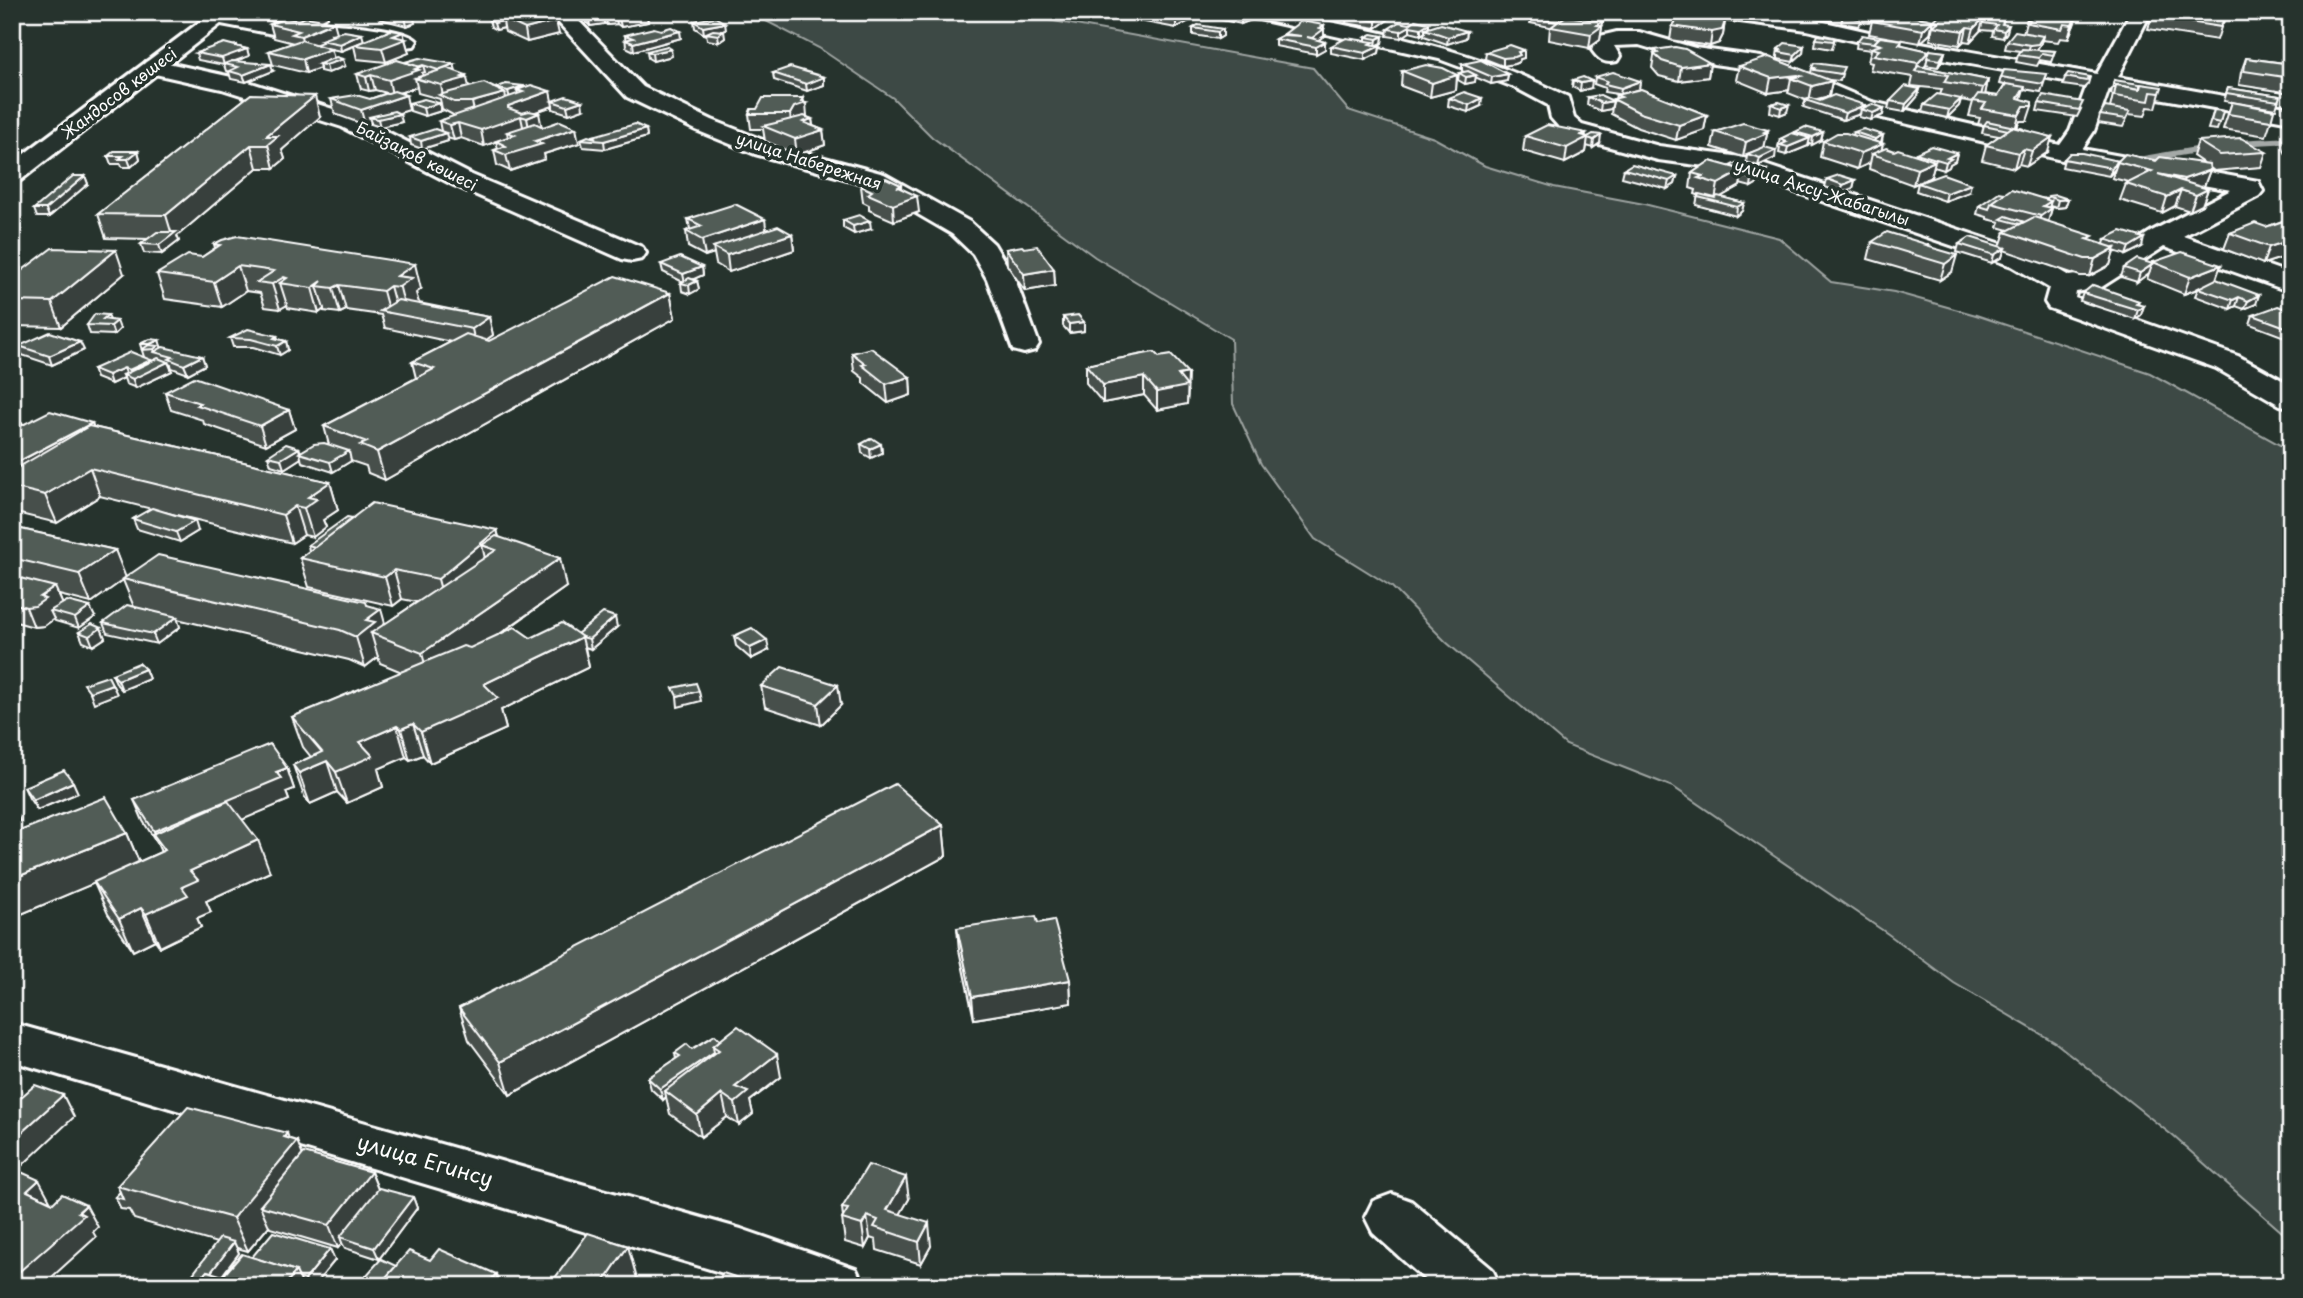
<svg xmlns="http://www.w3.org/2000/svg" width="2303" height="1298" font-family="'Playpen Sans',sans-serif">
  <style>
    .green { fill: #3e4944; stroke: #9ea4a2; stroke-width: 2 }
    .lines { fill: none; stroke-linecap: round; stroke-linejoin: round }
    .stream { stroke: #a4a9a7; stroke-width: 6 }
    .minor-casing { stroke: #fff; stroke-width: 6 }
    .major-casing { stroke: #fff; stroke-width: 6 }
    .minor { fill: #26332d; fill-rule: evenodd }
    .major { fill: #26332d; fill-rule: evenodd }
    .wall { fill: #464f4b; stroke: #fff; stroke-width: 2 }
    .shaded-wall { fill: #39403d; stroke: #fff; stroke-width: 2 }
    .building { fill: #515c57; stroke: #fff; stroke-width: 2 }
    .labels { text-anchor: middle; stroke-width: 7; stroke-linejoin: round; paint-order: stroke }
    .far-street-label { font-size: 16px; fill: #fff; stroke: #26332d }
    .near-street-label { font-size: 21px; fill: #fff; stroke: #26332d }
  </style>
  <rect width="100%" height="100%" fill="#26332d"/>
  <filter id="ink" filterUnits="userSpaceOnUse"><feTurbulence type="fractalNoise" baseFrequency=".0143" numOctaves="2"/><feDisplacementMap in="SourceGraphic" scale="14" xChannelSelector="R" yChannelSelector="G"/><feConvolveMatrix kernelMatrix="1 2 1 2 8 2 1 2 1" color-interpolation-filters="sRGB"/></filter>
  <g filter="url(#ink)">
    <path class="green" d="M754,12h250l309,56 35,42 86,28 51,28 69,21 90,17 135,34 52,44 63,10 82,23 174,58 141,78v789l-118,-104 -117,-93 -102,-60 -66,-49 -215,-147 -107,-42 -120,-103 -54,-55 -77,-48 -54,-75 -28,-60 -2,-65 -136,-82 -163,-120 -39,-39 -74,-50 -59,-30z"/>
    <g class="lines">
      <g class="stream">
        <path d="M2238,143l53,-3"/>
        <path d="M2138,160l70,-12"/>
      </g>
      <g class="minor-casing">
        <g id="minor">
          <path d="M220,12l58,11 8,-2c24,2 119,4 131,20l-3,5 -8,1 -16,-5 -104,-9 -8,2 -67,-13 -3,-4 3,-4z"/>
          <path d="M545,12l27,2 71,73 69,33 61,24 111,30 86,48 24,22 21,35 24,65 -4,6 -11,3 -11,-3 -26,-71 -14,-25 -21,-20 -86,-50 -111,-30 -59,-24 -69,-33 -69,-75z"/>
          <path d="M1242,12c39,0 73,7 112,15 75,15 145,35 214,70l6,21 8,7 77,21 82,11 291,97 37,22 14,-2 69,-43 79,-41 -165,-29 -209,-49 -101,-42 -64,-9 -53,-16 -25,1 6,10 -3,5c-12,3 -18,-1 -25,-11l4,-13 21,-5h22l56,16 66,9 34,12 77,33 188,43 10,-14 17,-46 -183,-33 -97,-22 -90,-12 -7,-2 -3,-4h58l42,6 97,22 193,34 34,-62h20l-33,65 173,31v14l-182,-33 -15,42 -12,18 176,32 5,10 -4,5 -76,40 108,38v18l-127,-45 -64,41 -24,4 -1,6 163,58 53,29v22l-11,-2 -64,-37 -167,-60 -4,-6 4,-14 -37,-22 -284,-97 -70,-9 -92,-25 -15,-17 -3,-13 -34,-18 -75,-28 -194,-43z"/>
          <path d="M154,60l82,18 122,39 114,58 170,72 4,6 -4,6 -10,2 -10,-2 -168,-74 -112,-58 -120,-38 -76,-17 -3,-5 3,-5z"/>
          <path d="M12,1023l729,206 115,40 8,17h-97l-755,-225z"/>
          <path d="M1392,1194l19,7 81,68 8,17h-68l-59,-53 -8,-16 8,-16z"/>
        </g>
      </g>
      <g class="major-casing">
        <path id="major" d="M213,12h23l-215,168 -9,2v-19z"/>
      </g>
      <use href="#minor" class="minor"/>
      <use href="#major" class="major"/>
    </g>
    <g class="wall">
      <path d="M262,12h65l1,5 -6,3 15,13 27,8 41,-2 4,14 -23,9 -29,-3 -3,-13 -13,5 -10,-2 2,9 12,8 -17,7 -8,-2v-3l-14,5 -33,-8 -4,-14 25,-8 -20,-5 -4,-14 11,-4 -7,-1 -1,-3 -11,-1z"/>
      <path d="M376,12h48v1l-10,6 1,4 -8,3 -27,-7 -1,-2h-2z"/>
      <path d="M598,12h48l2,10 -27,5 -4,-3 -10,1 -3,-2v1l-14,2 -4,-4 -1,-7z"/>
      <path d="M1139,12h54v7l-17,9 -37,-7z"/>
      <path d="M1355,12h37v5l-16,11 -30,-5 1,-7z"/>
      <path d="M1709,12l5,8 11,1 -2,14 -4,8 -9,3 -40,-6 2,-14 14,-10v-2z"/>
      <path d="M1891,12h39l-3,4z"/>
      <path d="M2078,12l-4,13 -6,14 -8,-1 -2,4 -16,-2 -6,10 19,1 -4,11 -11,-2 -3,6 -21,-4 2,-7 3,-4 -16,-2 2,-8 16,-8 4,-14z"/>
      <path d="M2153,12h15l13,2 1,-2h51l-1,3 -6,-1 -3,10h-1l-5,16 -69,-11z"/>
      <path d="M1222,13l34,5 -15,6 -19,-4z"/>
      <path d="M1874,13l-2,6 -3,4 -8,-1 -3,4 -17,-3 2,-7z"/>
      <path d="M1568,16l35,5 -3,19 -11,8 -40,-8 1,-13 -20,-4 1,-6z"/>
      <path d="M508,17l51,17 -32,8 -22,-10 -1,-4 -8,2 -5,-3 -2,-7z"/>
      <path d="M1933,20l-3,14 -10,9 -51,-9 3,-13z"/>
      <path d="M1934,20l69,4 4,8 -4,6 -11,-2 1,-5 -12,-1 -11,12 -6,-1 -4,4 -30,-5z"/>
      <path d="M694,21l32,9 -6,1 5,7 -6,4 -12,-2 -1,-7 -2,1 -9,-6z"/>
      <path d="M1429,23v5l38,3 -1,7 -19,6 -23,-8 1,-4 -4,3 -11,-3 -9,6 -14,-2 1,-7 22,-5z"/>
      <path d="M1193,28l30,1v7l-5,3 -25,-4z"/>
      <path d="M1324,29v7l-6,4 7,2v7l-9,5 -41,-8v-7l9,-4v-1z"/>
      <path d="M625,35l56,3 -47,13 -8,-4z"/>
      <path d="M1383,36l-1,7 -4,2 2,1 -1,7 -14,7 -34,-7v-7l35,-5v-4z"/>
      <path d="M1835,38l-3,11 -17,-3 1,-7z"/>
      <path d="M1902,40l-1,5 28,6 16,1 -2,7 -5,8 -13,-2 -2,2 65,13 -3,14 13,2 7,-11 -6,-1 2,-7 46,-3 -6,18 -17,-3 -3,10 6,22h-7l-3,6 6,2 25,23 -21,14 -8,-2 -5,4 -32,-8 4,-15 13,-9 -17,-3 2,-8 -6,-1 2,-6 -11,-2 4,-14 -12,-2 -2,6 -12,12 -25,-6 2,-7 16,-10 2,-6 -31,-3 2,-9 -43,-7 2,-7 -4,-1 3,-12 -15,-2 1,-7z"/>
      <path d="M237,45v2l10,2 2,7 -14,5 38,10 -27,11 -15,-3 -2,-7 -3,-1 -2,-6 -26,-5 -2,-7z"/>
      <path d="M1778,49l25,4 -10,9 -15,-3v-3h-1z"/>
      <path d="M1524,50v8l-4,1 -1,3 -5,2 -11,2 -18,-7 1,-7z"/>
      <path d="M1655,50l55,13 -2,14 -29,4 -20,-5 -7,-8z"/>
      <path d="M647,51l25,5 -19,5 -5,-3z"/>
      <path d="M2246,58l45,6v29l-52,-8 2,-13z"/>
      <path d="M405,62l51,9h-1l14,16 26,2v-1h29l28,13 31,8 -14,5 -16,-5v-3l-19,6 7,14 38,17 -35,11 1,5 -35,12 -13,-6 -3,-15 4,-1 -2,-8 12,-3v-1l-24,9 -23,-8 -7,2 -7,-2 1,3 -26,8 -11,-4 -1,-8 31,-6 -2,-10 16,-5 -13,-7 -2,-10 -22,-6 -1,-6 -18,6 10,17 -11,3 4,9 -22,5 -9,-3v-1l-6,2 -30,-11 -4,-15h39l17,-6 -12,-3 -6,1 -8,-2 -4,-15z"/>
      <path d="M1462,64l46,10 -1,7 -16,3 -16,-7v5l-10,2 -7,-4 1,-7 5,-1 -2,-1z"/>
      <path d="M1739,66l72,7 1,-5 30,6 -2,7 -11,-1 3,1 -3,15 -14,3 49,9h20l-1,7 -12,5 -12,-3 1,-3 -17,6 -40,-13 3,-7 -18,-7 1,-3 -21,3 -32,-13z"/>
      <path d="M1402,71l55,4 -1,15 -26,7 -29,-11z"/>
      <path d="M773,73l51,4v8l-17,6 -33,-11z"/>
      <path d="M1595,77l45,4 -1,8 68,26 -3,15 -28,10 -38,-12 -27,-14 2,-15h2l1,-4 1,-1 -13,-2 1,-4 -11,-4z"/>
      <path d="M2065,77h25l-2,7 -4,4 -21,-3z"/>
      <path d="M1573,80l18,8 -11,3 -8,-4z"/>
      <path d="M2114,80l46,13 -4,15 -8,-1 -3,9 -16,-2 -6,13 -25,-4 2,-8 10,-7 3,-13 -2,-1z"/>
      <path d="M2228,88l52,8 -4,13 -52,-8z"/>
      <path d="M1920,89l-2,7 -14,16 -16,-3 2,-8z"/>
      <path d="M251,94l69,23 -38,33 3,9 -11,9h-17l-80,68 2,5 -17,13 -18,-1 -3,-9 7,-5 -42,-1 -8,-24z"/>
      <path d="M1588,97l25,4 -2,8 -11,2 -13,-6z"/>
      <path d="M803,98l4,19 5,2 1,7 10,4 2,15 -28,10 -32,-14 -2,-12h-12l-2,-15 8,-5z"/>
      <path d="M1449,98l32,8 -13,6 -20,-6z"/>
      <path d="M1779,102l8,10 -7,3 -10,-3 1,-8z"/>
      <path d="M2232,102l39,19 -5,15 -43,-7z"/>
      <path d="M409,103l32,8 -16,5 -15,-5z"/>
      <path d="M2039,103l42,6 -4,8 -40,-6z"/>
      <path d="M2214,110l9,1 -6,19 -9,-1z"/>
      <path d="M2291,120v11l-3,-1z"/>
      <path d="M646,129l1,8 -42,12 -22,-2 -2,-8 12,-2v-1z"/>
      <path d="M1768,130l-4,17 11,11 -17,8 -12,-4 1,-6 -4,1 -31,-10 3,-15z"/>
      <path d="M1795,132h28l-2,8 -9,5 -3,-1 -1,2 -22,9 -7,-2 1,-5 -2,-1 2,-8 15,-5z"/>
      <path d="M1854,132l29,3 -2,15 35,5v-2h41l-2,8 -5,3 -1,3 -5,3 -10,-3 -3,10 -18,8 -44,-16 1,-6 -13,6 -37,-12 3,-16 30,-6z"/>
      <path d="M2290,134h1v23l-4,-1 -3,-6z"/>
      <path d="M1525,136h60l15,7 -7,5 -6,-2 -1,6 -21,11 -42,-12z"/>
      <path d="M2198,141l68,11 -5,15 -47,4 -5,-4 1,3 -6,16 -2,1 6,2 -6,16 -12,6 -15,-5 -13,7 -42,-13 6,-16 3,-2 -17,-4 3,-9 -6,7 -47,-9 2,-8 139,4 -10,-7z"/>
      <path d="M138,151l2,8 -9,8h-9l-1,-3h-10l-3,-8z"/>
      <path d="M1710,161l56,17 -15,9 -11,-3v2l-20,11 24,6 -2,8 -6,5 -40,-11 2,-10 -3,-1 1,-4 -6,-2 2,-15z"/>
      <path d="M1624,169l53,7 -2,8 -8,5 -45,-12z"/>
      <path d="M85,176l3,8 -39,33h-12l-3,-8z"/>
      <path d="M1827,179l28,1 -2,8 -12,5 -16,-6z"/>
      <path d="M1918,183l51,9 -24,9 -29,-10z"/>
      <path d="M861,186l41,3 17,23 -25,9 -25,-11v-5l-6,-3z"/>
      <path d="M2005,193l42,6 1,-3 20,3 -3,8 -9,1 -6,-2 -1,2h3l-4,14 43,19 13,4 1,-6 37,8 -16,8 -12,-4 -4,14 -20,11h-10l-76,-26 -2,7 -10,6 -35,-11 2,-8 41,3 5,-15 4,-2 -11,-3 2,-5 -13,-3v-2l-10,-3 2,-8z"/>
      <path d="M2289,207h2v48l-28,9 -39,-15 6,-16 36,-6 19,-7z"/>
      <path d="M688,219l104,15 2,16 -65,22 -13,-8 -2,-11 -9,3 -17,-9 -2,-16 4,-2z"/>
      <path d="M843,220l28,9 -17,5 -11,-6z"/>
      <path d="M1872,242l57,3v2l23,25 -12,8 -72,-21z"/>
      <path d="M214,244l207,45 -5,4 3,10 70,14 4,18 -8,5 4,1 181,-48 5,25 -290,162 -17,-7 -2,-7 -15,-5 -18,11 -31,-10 -1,-4 -17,11 -13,-4 -3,-9 31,-8 2,4 28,-7 -5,-19 92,-48 -4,-16 39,-20 -66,-14 -4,-13 -35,-5 -6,3 -16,-2v-2l-5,4 -31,-5 -1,-3 -7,4 -15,-2 -5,-14 -14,-2 -24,16 -57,-8 -8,-25 45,-17 13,-9z"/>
      <path d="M1024,248l30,21 1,17 -30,5 -18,-26 -1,-16z"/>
      <path d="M2153,262l63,17 40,25 -12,5 -8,-3 -6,3 -35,-13 3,-7 -14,5 -37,-15 2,-6 -12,9 -16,-5 3,-9 29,-4z"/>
      <path d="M661,264l41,3 1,8 -10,4 4,2 2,8 -9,5 -8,-3 -1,-8 2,-1 -20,-10z"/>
      <path d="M124,274l-63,53 -49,-1v-48z"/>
      <path d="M2083,293l56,8 -1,4 3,10 -6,4 -55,-18z"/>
      <path d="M2291,311v25l-4,2 -37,-14 3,-9z"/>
      <path d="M108,315l2,5 10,9 -6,6 -24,-1 -3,-9z"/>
      <path d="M1063,317l21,5v9l-15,2 -6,-7z"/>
      <path d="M277,336l1,3 8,2 2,9 -8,5 -27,-8h-20l-3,-9z"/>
      <path d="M159,340l2,8 41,8 3,9 -17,9 -16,-6 -1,-3 -2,-1 3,7 -36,17 -10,-4 -2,-6 -13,6 -15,-6 -3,-9 51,-12 -4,-13z"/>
      <path d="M19,346l65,4 -32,15 -30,-10z"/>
      <path d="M1154,352l34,40 -1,12 -30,6 -13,-15 -41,8 -17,-20v-18z"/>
      <path d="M852,353l58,24 1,18 -23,8 -25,-20v-5l-9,-7z"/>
      <path d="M165,392l124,18 6,19 -29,16 -62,-21 -1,-4 -32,-10z"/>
      <path d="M12,421l12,3 68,-1 1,4 237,55 8,28 -15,10 3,7 -13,10 -9,-2 -12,8 -128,-31 34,19 -18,11 -43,-13 -4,-10 19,-10 -52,-13 -43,27 -45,-11z"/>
      <path d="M861,444h20l1,9 -11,5 -9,-5z"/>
      <path d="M353,518l144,12 2,7 67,50 -67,48 32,3 46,-4 40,-7 -26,22 -6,-2 4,20 -88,43 5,19 -76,34 -7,-8 -13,5 -4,-3 -28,12 5,18 -36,16 -10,-11 -27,12 -6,-8 -11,-31 18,-8 -8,-10 -11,-30 110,-45 -22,-9 -2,-6 -13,10 -16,-7 -172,-41 3,8 -23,17 -50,-11 -4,-10 31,-16 -11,-27 -32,23 -32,-8 3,8 33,14 -16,11 -24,-7 -1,-2 -10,7 -10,1 -22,-6v-94l103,23 10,28 242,27 18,19 32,-22 -15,-3 -9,7 -84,-19 -9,-29 9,-7 -1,-6z"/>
      <path d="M101,628l4,10 -12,8 -10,-4 -4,-10z"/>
      <path d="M734,636l35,14 -18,9 -15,-13z"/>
      <path d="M145,669l4,10 -27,11 -5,-5 -5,-11z"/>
      <path d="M761,686l80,19 -20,20 -56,-18z"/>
      <path d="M287,768l7,21 -8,3 3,8 -47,19 28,53 -64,29 5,11 -14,6 4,9 -41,20 -5,-7 -22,11 -25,-37 -14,-31 -82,35v-84l115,-1 12,29 22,-10 -4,-9 -14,-22 -9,-21z"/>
      <path d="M24,787l54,6 -41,17 -8,-12z"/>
      <path d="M943,825l3,31 -436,239 -41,-55 -10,-32z"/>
      <path d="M1038,923l32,57 1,23 -97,16 -15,-69 -2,-22z"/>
      <path d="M720,1040l61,37 -31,24 3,13 -14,11 -12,-8 -26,20 -31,-23 -4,-17 -3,3 -12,-11 -3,-11 28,-19 -1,-6 17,-4z"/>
      <path d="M289,1139l14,16 68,17 7,17 35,8 4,11 -38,51 -34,-11 -3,-5 -4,5 -68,-20 -1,-2 -21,25 -11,-3 2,5 -17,23 30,-18 78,-9 5,11 -21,26h-130l33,-43 -83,-24 -5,-9 -8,-1 -6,-12 5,-5 -3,-6z"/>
      <path d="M909,1199l-9,15 31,32 -10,18 -44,-14 -1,-10 -6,-2 -5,10 -20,-6 -3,-23 1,-2 -1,-9z"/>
    </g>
    <g class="shaded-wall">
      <path d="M308,12h19l1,5 -17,8z"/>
      <path d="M424,12l-10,7 1,4 -8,3 -3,-13z"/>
      <path d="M605,12h10l2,12 -10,1z"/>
      <path d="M623,12h23l2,10 -27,5 -3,-14z"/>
      <path d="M1181,12h12v7l-17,9v-13z"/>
      <path d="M1253,12h3v6l-15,6v-6z"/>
      <path d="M1390,12h2v5l-16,11v-7z"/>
      <path d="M2078,12l-4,13 -6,14 4,-14z"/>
      <path d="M603,17l1,7 -14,2 -1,-7z"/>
      <path d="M1984,18l-4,13 -10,11 4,-14z"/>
      <path d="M1933,20l-3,14 -10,9 3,-13z"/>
      <path d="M503,21l1,7 -8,2 -2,-7z"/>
      <path d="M556,21l3,13 -32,8 -2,-13z"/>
      <path d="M1603,21l-3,19 -11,8 2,-14 6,-9z"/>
      <path d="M1725,21l-2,14 -4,8 -9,3 2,-14z"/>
      <path d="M334,22l4,14 -7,-2 1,4 -11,2 1,2 -18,7 -3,-13z"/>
      <path d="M725,23l1,7 -22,4 -1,-7z"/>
      <path d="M1429,23l-1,7 -3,-1v3l-4,3v-7z"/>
      <path d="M1324,25v11l-13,9 1,-7 8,-10z"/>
      <path d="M2009,25l-2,7 -4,6 1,-7z"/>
      <path d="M1410,26v6l-9,6v-7z"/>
      <path d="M1967,27l-3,14 -4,4 3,-14z"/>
      <path d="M1223,29v7l-5,3v-7z"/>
      <path d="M680,31l1,7 -47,13 -1,-8z"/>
      <path d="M724,31l1,7 -6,4 -1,-7z"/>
      <path d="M1467,31l-1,7 -19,6 1,-7z"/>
      <path d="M403,32l6,21 -23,9 -4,-14 11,-12z"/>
      <path d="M362,34l2,7 -23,10 -1,-7z"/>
      <path d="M1383,36l-1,7 -6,3 1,-7z"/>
      <path d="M2043,36l-2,7 -5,8 -8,1 2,-7z"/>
      <path d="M1325,42v7l-9,5v-7z"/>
      <path d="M237,45l1,7 9,-3 2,7 -22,8h-3v1l-2,-7 12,-12z"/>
      <path d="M1380,46l-1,7 -14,7v-7z"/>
      <path d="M1804,46l-1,7 -10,9 2,-7z"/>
      <path d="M331,49l4,13 8,-3 2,7 -17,7 -2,-8 -7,-1 1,4 -14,5 -3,-14z"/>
      <path d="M671,49l1,7 -19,5 -1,-8z"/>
      <path d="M1524,50v8l-4,1 -1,3 -5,2 -11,2v-8z"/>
      <path d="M1929,51l-3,14 -6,7 -4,-1 2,-8z"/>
      <path d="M1945,52l-2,7 -5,8 2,-7z"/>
      <path d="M1710,63l-2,14 -29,4 2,-14z"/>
      <path d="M271,64l2,7 -27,11 -3,-7z"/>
      <path d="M454,64l2,7 -16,6 -2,-7z"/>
      <path d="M423,65l2,7 -3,1 2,8 -9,-3 2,9 -25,8 -3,-15 24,-11z"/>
      <path d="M1508,74l-1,7 -16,3 1,-7z"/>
      <path d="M371,75l4,15 -6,1 -3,-14z"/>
      <path d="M466,75l4,15 -27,7 -2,-12z"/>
      <path d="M1457,75l-1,15 -26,7 2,-14z"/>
      <path d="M1476,75l-1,7 -10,2 1,-7z"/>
      <path d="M1798,75l-1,6 -6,-3 -2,12 -21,3 3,-15z"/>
      <path d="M824,77v8l-17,6 -1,-7z"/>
      <path d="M1988,80l-3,15 -6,8 4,-15z"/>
      <path d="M1592,81l-1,7 -11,3 1,-8z"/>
      <path d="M1640,81l-1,8 -19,6 1,-7z"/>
      <path d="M1832,81l-3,15 -20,5 3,-15z"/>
      <path d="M524,86l2,7 -9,-3 1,6 -8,3 -2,-8z"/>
      <path d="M1920,89l-2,7 -14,16 2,-8z"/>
      <path d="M550,91l3,15 -32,11 3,14 -17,1 1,5 -24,9 -3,-16 27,-24z"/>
      <path d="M505,93l3,15 -33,9 -3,-15z"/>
      <path d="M406,95l3,15 -22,7 13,-3 2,8 -22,5 -2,-8 -9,-2 2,6 -6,2 -4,-15z"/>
      <path d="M315,96l5,21 -38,33 3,9 -11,9 -8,-32z"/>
      <path d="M803,98l1,5h2l1,14 -15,12 -2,-15 4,-7 7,-5z"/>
      <path d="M1482,98l-1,8 -13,6 1,-7z"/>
      <path d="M1961,99l-2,7 -12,12 2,-8z"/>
      <path d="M582,101l1,8 -14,5 -2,-8z"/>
      <path d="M1613,101l-2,8 -11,2 1,-8z"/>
      <path d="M439,103l2,8 -16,5 -2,-8z"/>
      <path d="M1789,105l-2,7 -7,3 1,-7z"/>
      <path d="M1865,105l-1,5 -3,-1 -1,5 -17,6 2,-7z"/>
      <path d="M2024,106h8l-5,15h-7l-5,9 4,-15z"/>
      <path d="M1884,108l-1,7 -12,5 2,-7z"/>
      <path d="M539,113l3,15 -12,5 -3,-15z"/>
      <path d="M1707,115l-3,15 -28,10 3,-15z"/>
      <path d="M812,119l2,14 9,-3 2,15 -28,10 -2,-16 8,-17z"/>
      <path d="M458,123l3,15 -7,2 -4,-15z"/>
      <path d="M576,128l3,15 -35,11 1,5 -35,12 -4,-16 29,-14z"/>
      <path d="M646,129l1,8 -42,12 -1,-8z"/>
      <path d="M1768,130l-4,18 -17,6v2l-4,1 3,-15z"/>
      <path d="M1823,132l-2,8 -9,5 1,-8z"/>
      <path d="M446,133l2,8 -26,8 -1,-8z"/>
      <path d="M1586,133l-1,6 3,-2 -2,15 -21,11 2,-15 14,-13z"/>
      <path d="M1601,135l-1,8 -7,5 1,-8z"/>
      <path d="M1883,135l-2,8 -8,4 2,-8z"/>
      <path d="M2052,137l-4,15 -21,14 5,-15z"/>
      <path d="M1810,138l-2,8 -22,9 2,-8z"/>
      <path d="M1883,144l-3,12 -8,-2 -2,9 -13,6 4,-16z"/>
      <path d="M251,145l6,23 -80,68 2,5 -17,13 -3,-9 13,-10 -6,-20z"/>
      <path d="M2024,149l-5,15 -5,4 4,-15z"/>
      <path d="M1776,150l-1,8 -17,8 2,-8z"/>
      <path d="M138,151l2,8 -9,8 -3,-8z"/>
      <path d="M1957,153l-2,8 -5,3 -1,3 -5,3 3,-12z"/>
      <path d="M1935,161l-4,16 -18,8 4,-16z"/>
      <path d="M2118,161l-3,8 -6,7 3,-8z"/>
      <path d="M1743,170l-3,16 -25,14 3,-16z"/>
      <path d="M1767,170l-1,8 -15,9 1,-8z"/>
      <path d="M2210,170l-6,16 -18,6 -5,-2 -6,16 -13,7 5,-16 12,-6 5,-12z"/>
      <path d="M85,176l3,8 -39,33 -3,-8z"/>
      <path d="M1677,176l-2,8 -8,5 2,-8z"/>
      <path d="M1855,180l-2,8 -12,5 2,-8z"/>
      <path d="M1971,184l-2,8 -24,9 2,-8z"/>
      <path d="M901,185l2,16 14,-5 2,16 -25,9 -1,-16 5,-18z"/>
      <path d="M2208,189l-6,16 -12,6 6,-16z"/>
      <path d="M2068,199l-3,8 -9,1 2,-8z"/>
      <path d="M2051,201l-3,10 4,-3 -5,17 -11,8 7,-27z"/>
      <path d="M1744,203l-2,8 -6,5 1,-9z"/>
      <path d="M765,219l2,17 -54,11 1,6 -9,3 -3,-16z"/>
      <path d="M870,221l1,8 -17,5 -1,-8z"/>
      <path d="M792,234l2,16 -65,22 -2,-17z"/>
      <path d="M2144,238l-2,9 -16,8 3,-8z"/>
      <path d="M2291,240v15l-28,9 6,-17z"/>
      <path d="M12,246h1l4,8 -5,3z"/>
      <path d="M2005,248l-3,9 -10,6 2,-8z"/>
      <path d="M2115,248l-5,17 -20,11 5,-17z"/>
      <path d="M116,250l8,24 -63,53 -9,-25z"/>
      <path d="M1957,255l-5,17 -12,8 5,-16z"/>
      <path d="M415,264l6,25 -5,4 3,10 -13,9 -9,-36z"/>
      <path d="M2152,265l-3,8 -12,9 3,-9z"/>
      <path d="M2221,265l-6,17 -31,12 6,-17z"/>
      <path d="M238,266l8,25 -24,16 -8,-25z"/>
      <path d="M702,267l1,8 -18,8 -2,-9z"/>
      <path d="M1054,269l1,17 -30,5 -1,-17z"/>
      <path d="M284,277l2,7 -6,-1 7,22 -7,4 -8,-25z"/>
      <path d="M322,281l-5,5 7,23 -5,4 -7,-25z"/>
      <path d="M697,281l2,8 -9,5 -1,-9z"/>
      <path d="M339,285l7,25 -6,3 -7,-25z"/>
      <path d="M390,286l7,26 -8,1 -6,-22z"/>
      <path d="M670,293l5,25 -290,162 -8,-28z"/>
      <path d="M2259,295l-3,9 -12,5 4,-8z"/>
      <path d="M2239,297l-3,9 -6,3 3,-9z"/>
      <path d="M2144,306l-3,9 -6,4 3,-9z"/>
      <path d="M489,317l4,18 -17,12 -4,-18z"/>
      <path d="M117,321l3,8 -6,6 -3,-9z"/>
      <path d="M1084,322v9l-15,2v-9z"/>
      <path d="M2290,329l1,7 -4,2z"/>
      <path d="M277,336l3,9 6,-4 2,9 -8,5 -6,-17z"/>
      <path d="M159,340l3,9 -7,3 -1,-3h-2l-2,-5z"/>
      <path d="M80,342l4,8 -32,15 -3,-9z"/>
      <path d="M202,356l3,9 -17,9 -4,-9z"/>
      <path d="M151,360l3,8 14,-6 4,9 -36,17 -7,-18z"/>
      <path d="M124,368l3,8 -4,-1 1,3 -13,6 -3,-9z"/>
      <path d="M1188,373l-1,31 -30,6v-18l21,-17z"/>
      <path d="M910,377l1,18 -23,8 -2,-19z"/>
      <path d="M1144,377v18l-41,8v-18z"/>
      <path d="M289,410l6,19 -29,16 -6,-19z"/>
      <path d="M92,423l7,19 -87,45v-22z"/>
      <path d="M881,444l1,9 -11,5 -1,-9z"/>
      <path d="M299,448l2,10 -17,11 -3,-10z"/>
      <path d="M349,451l2,10 -18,11 -3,-10z"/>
      <path d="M90,468l10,28 -43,27 -12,-28z"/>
      <path d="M330,482l8,28 -15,10 3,7 -13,10 -9,-29 4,-11z"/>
      <path d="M295,506l9,29 -12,8 -9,-28z"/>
      <path d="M195,521l3,10 -18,11 -4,-10z"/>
      <path d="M497,530l7,28 -8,-8 -14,-5 6,27 -42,37 -8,-30z"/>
      <path d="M115,550l11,28 -35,25 -12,-29z"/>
      <path d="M560,558l6,29 -136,96 -8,-30z"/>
      <path d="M394,570l8,29 -9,7 -8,-29z"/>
      <path d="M55,587l9,20 -14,4 4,8 -10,7 -10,1 -8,-20z"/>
      <path d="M90,607l5,10 -16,11 -4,-10z"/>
      <path d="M381,609l8,29 -18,-5 7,24 -13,10 -9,-30 10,-17z"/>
      <path d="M177,617l3,10 -23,17 -4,-10z"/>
      <path d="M615,617l2,10 -26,22 -2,-10z"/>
      <path d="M101,628l4,10 -12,8 -4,-10z"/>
      <path d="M582,637l7,30 -88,43 5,19 -76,34 -9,-31 63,-48z"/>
      <path d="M767,640l2,10 -18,9 -1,-11z"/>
      <path d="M145,669l4,10 -27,11 -4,-10z"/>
      <path d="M112,684l5,10 -23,9 -4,-11z"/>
      <path d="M838,685l3,20 -20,20 -3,-21z"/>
      <path d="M699,691l2,10 -23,6 -1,-11z"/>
      <path d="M413,724l10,31 -13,5 -9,-31z"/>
      <path d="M397,726l9,31 -28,12 5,18 -36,16 -11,-31 24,-30z"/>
      <path d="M327,761l10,31 -27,12 -11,-31z"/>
      <path d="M287,768l7,21 -8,3 3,8 -123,52 -8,-11 -4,-10z"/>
      <path d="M73,782l5,11 -41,17 -4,-10z"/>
      <path d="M12,804l8,17 -8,3z"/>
      <path d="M943,825l3,31 -436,239 -10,-33z"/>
      <path d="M127,833l13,31 -128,54v-39z"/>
      <path d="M258,840l12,32 -64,29 5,11 -14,6 4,9 -41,20 -14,-33 36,-27 8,-16z"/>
      <path d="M141,908l14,32 -22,11 -14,-32z"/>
      <path d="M1070,980l1,23 -97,16 -2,-22z"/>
      <path d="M714,1052l2,11 -51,28 1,6 -3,3 -3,-11z"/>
      <path d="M777,1054l4,23 -31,24 3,13 -14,11 -4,-22v-16z"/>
      <path d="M722,1094l5,23 -26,20 -4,-22z"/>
      <path d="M63,1095l11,22 -62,58v-34z"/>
      <path d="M287,1133l5,14 5,-6 13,33 -50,32 9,20 -21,25 -15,-33z"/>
      <path d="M371,1172l9,22 -40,43 2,6 -4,5 -9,-23z"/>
      <path d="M906,1177l3,22 -19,33 -3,-22z"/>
      <path d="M39,1180l12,22 -24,-11z"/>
      <path d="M413,1197l4,11 -38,51 -5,-11z"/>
      <path d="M86,1205l12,22 -5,5 3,5 -54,49h-30v-8z"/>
      <path d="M867,1216l3,22 -5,10 -3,-23z"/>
      <path d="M929,1223l2,23 -10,18 -2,-22z"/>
      <path d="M234,1242l5,11 -25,33h-14z"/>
      <path d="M628,1246l9,33 -4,7h-30v-3z"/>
      <path d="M330,1249l5,11 -21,26h-6l-3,-6z"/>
      <path d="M296,1271l7,15h-19z"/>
      <path d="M496,1274l4,12h-14z"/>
    </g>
    <g class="building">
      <path d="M529,12l27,9 -31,8 -22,-10z"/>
      <path d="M1162,12h19l-5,3z"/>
      <path d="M1224,12h29l-12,6 -19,-5z"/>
      <path d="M1355,12h35l-14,9 -29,-5z"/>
      <path d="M1538,12h8l23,2 -12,8 -26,-5z"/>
      <path d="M1687,12h22l6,1 -3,4 -26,-3z"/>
      <path d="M1846,12h25l3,1 -3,3 -8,-1 -3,4 -17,-3z"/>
      <path d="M1881,12h7l45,8 -10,10 -51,-9z"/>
      <path d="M1942,12h11l31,6 -10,10 -7,-1 -4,4 -30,-5 6,-5 -5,-1z"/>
      <path d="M2032,12h46l-6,13 -8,-1 -2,5 -34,-6 2,-3 -3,-1z"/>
      <path d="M2154,12h14l13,2 1,-2 43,1 -4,14 -69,-11z"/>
      <path d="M599,13l4,4 -14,2 -4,-4z"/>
      <path d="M1682,15l43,6 -3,9 -10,2 -40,-6z"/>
      <path d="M507,16l1,1 -5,2v2l-9,2 -5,-3z"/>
      <path d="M1566,16l37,5 -6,4 5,1 -11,8 -40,-7z"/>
      <path d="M306,17l28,5 -33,14 -9,-2 7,-3 -29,-7 16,-6 12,2z"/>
      <path d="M715,17l10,6 -22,4 -9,-6z"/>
      <path d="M1985,17l19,3 -2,4 7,1 -5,6 -10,-2 3,-4 -14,-2z"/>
      <path d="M1415,20l14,3 -8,5 -11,-2 -9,5 -13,-2 11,-7 11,2z"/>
      <path d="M1301,21l23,4 -4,3 4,1 -12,9 -5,-1 18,5 -9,5 -41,-8 8,-4 18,1 -17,-2z"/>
      <path d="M1441,24l26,7 -19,6 -23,-8z"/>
      <path d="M1198,25l25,4 -5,3 -25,-4z"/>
      <path d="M671,27l9,4 -47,12 -8,-3 8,-2 -8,-3 29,-7 7,2z"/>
      <path d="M391,30l12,2 -10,4 13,3 -24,9 -28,-3z"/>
      <path d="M713,30l11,1 -6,4 -12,-2z"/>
      <path d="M344,31l18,3 -22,10 -19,-4 14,-5 -4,-1z"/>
      <path d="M2015,31l28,5 -5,8 -8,1 -23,-4z"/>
      <path d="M1372,34l11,2 -6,3 -11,-2z"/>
      <path d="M1818,35l17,3 -2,3 -17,-2z"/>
      <path d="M1862,35l17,3 -5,5 -17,-2z"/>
      <path d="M1880,37l22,3 -3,4 30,7 -11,12 -44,-8 5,-5 -8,-2 10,-3 -7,-2z"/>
      <path d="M1346,38l28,4 -4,2 10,2 -15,7 -34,-7z"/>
      <path d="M301,40l30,9 -28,10 -34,-8z"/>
      <path d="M224,43l23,6 -25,9 -26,-5z"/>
      <path d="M1785,43l19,3 -9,9 -16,-3 2,-2 -3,-1z"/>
      <path d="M1510,45l14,5 -6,2 2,3 -5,2 -12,1 -17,-6z"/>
      <path d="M667,46l4,3 -19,4 -5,-2z"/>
      <path d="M1675,47l10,2 25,14 -29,4 -19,-6 -8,-7 4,-1 -3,-3z"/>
      <path d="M2022,49l33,2 -2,4 -11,-2 -3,5 -21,-3z"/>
      <path d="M1930,50l15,2 -5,8 -13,-2z"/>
      <path d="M336,57l7,2 -17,6 -7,-1z"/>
      <path d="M1769,57l63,24 -20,5 -21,-8 10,-2 -3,-1 -27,3 -32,-12z"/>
      <path d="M419,58l35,6 -16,6 -15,-5 -5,2 -13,-5z"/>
      <path d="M2246,58l45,6v14l-47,-7z"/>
      <path d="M397,60l23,7 -5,2 4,1 -30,10 -18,-5 -5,2 -9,-3z"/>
      <path d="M1481,60l27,14 -16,3 -30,-13z"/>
      <path d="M232,61l39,3 -28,11 -14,-4 9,-4 -14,-3z"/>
      <path d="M1814,63l30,4 -3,7 -27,-4 1,-2h-3z"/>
      <path d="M1426,65l17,3 14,7 -25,8 -30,-12z"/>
      <path d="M1918,66l70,14 -5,8 -39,-6 4,-7 -33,-4z"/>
      <path d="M790,67l34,10 -18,7 -33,-11z"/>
      <path d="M447,68l19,7 -4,2 4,1 -25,7 -26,-7z"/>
      <path d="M2004,70l43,4 -4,10 -42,-7z"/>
      <path d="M1468,71l8,4 -10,2 -7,-4z"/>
      <path d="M1613,72l27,9 -19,7 -16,-4 2,-3 -12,-4z"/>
      <path d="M2068,73l22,4 -4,4 -21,-4z"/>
      <path d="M1583,77l9,4 -11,2 -8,-3z"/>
      <path d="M2114,80l26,4v2l-1,3 -23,-4v2h-3z"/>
      <path d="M484,83l21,10 -33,9h-18l-15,-7z"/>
      <path d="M506,84l18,2 -16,5 -13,-3z"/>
      <path d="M2006,84l19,3 -7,11 14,4v4h-8l-5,9 -37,-6 4,-6 -13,-2 5,-7 20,2z"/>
      <path d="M2141,84l21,3 -2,6 -9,-1 -2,9 -35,-5 2,-11 24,4z"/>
      <path d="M531,85l19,6 -42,15v2l14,5 7,-2 10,2 -12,5 -6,-2 -40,14 -23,-7 -8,2 -11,-4 84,-29 -6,-2z"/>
      <path d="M1905,86l15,3 -14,15 -16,-3z"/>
      <path d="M2228,88l52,8 -2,5 -52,-8z"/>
      <path d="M1641,89l66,26 -28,10 -39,-12 -27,-14 8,-2 -5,-2z"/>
      <path d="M394,91l12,4 -45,15 -30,-11 25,-4 14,4z"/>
      <path d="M1464,92l18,6 -13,7 -20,-7z"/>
      <path d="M251,94l64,2 -49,40h12l-11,9h-16l-85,70 -68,-1z"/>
      <path d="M1937,94l24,5 -12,11 -25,-5z"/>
      <path d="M1600,95l13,6 -12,2 -13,-6z"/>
      <path d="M1834,95l31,10 -20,8 -40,-13 6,-2 9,3z"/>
      <path d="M2043,95l40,7 -4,8 -40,-7z"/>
      <path d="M566,96l16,5 -15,5 -15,-5z"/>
      <path d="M763,98h40l-2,4 5,1 -12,4 -4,7h-41l2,-5h6z"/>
      <path d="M424,99l15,4 -16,5 -14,-5z"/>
      <path d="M1779,102l10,3 -8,3 -10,-4z"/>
      <path d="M2232,102l42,8 -3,11 -43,-7z"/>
      <path d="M1872,104l12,4 -11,5 -12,-4z"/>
      <path d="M2105,107l25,4 -4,8 -26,-4z"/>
      <path d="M2214,110l9,1 -3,12 -9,-2z"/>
      <path d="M394,111l6,3 -22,5 -9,-2z"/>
      <path d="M804,116l8,3 -9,3 20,8 -28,9 -32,-13z"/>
      <path d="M560,121l16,7 -41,13 7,3 -36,11 -12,-5 12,-4 -10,-5 19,-6 -8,-3 28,-9 8,4z"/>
      <path d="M1987,121l37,8h-1l-11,-2 -4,3 -24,-5z"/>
      <path d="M1743,123l25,7 -4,2 3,1 -21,9 -31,-10z"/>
      <path d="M635,124l11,5 -42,12 -23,-2 7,-3 8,2 -3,-2z"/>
      <path d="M1547,125l39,8 -5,2 7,2 -21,11 -42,-12z"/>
      <path d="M1805,127l18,5 -10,5 -18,-5z"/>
      <path d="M2012,127l40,10 -20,14 -8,-2 -6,4 -32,-8z"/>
      <path d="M435,129l11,4 -25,8 -11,-4z"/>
      <path d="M1863,129l20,6 -8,4 -21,-7z"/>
      <path d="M1792,133l18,5 -22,9 -8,-2 7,-3 -7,-3z"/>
      <path d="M1837,133h9l37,11 -22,9 -38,-12z"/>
      <path d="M1593,134l8,1 -7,5 -6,-2v-1z"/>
      <path d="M2241,138l25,14 -46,3 -22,-14z"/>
      <path d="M1931,146l26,7 -10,5 4,1 -5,3 -30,-9z"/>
      <path d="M1764,147l12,3 -16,8 -13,-4z"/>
      <path d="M1886,148l8,3 4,-2 37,12 -18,8 -45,-15z"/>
      <path d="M114,151h24l-10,8h-9l4,-3h-15z"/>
      <path d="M2070,153h12l36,8 -6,7 -48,-9z"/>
      <path d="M2125,154l31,7 4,-4 49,7 1,6 -26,9 -26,-5 50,15 -12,6 -15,-5 -14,7 -41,-13 26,-13 -35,-9z"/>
      <path d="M1710,161l33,9 -25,14 -20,-6 5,-2 -11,-3z"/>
      <path d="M1738,162l29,8 -15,9 -10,-3 1,-6 -13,-4z"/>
      <path d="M1632,164l45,12 -8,5 -45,-12z"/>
      <path d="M1943,174l28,10 -24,9 -29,-10z"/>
      <path d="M1839,175l16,5 -12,5 -16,-6z"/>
      <path d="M73,176h12l-39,33h-12z"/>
      <path d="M886,178l15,7 -3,2 19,9 -24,9 -25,-11 4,-3 -11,-5z"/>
      <path d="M2011,189l40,12 -8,5 9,2 -11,8 -50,-13z"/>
      <path d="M1999,192l6,1 -14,10 -2,6 -10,-3z"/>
      <path d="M1699,194l16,4 3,-2 26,7 -7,4 -39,-10z"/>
      <path d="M2056,195l12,4 -10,1 -10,-4z"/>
      <path d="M735,204l30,15 -63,21 -16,-9 16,-5 -14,-7z"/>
      <path d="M859,215l11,6 -17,5 -10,-6z"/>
      <path d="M2006,216l19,6 -5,2 -19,-5z"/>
      <path d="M2034,217l59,19 -6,3 28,9 -20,11h-10l-80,-27z"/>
      <path d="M2289,219h2v21l-22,7 -39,-14 25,-10 11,4z"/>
      <path d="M778,226l14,8 -65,21 -14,-8z"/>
      <path d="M2121,231l23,7 -15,9 -24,-8z"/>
      <path d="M157,232h19l-17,13 -18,-1z"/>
      <path d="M1887,232l42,13 -3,1 31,9 -12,9 -73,-22z"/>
      <path d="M237,236l178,28 -18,12 15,2 -13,9 -9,-1 -7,5 -44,-6 -6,3 -16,-2 5,-5 -10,7 -32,-5 7,-5 -3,-1 -12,7 -15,-2 17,-11 -36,-5 -24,16 -57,-8 31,-19 14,2 18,-12 -6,-1 8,-4z"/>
      <path d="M1970,237l35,11 -11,7 -35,-11z"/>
      <path d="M1022,246l2,2 13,-2 17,23 -30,5 -18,-25z"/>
      <path d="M52,248l64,2 -64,52 -40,-1v-23z"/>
      <path d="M2182,252l39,13 -31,12 -37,-15z"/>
      <path d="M680,257l22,10 -19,7 -22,-10z"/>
      <path d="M2137,259l16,5 -13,9 -16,-5z"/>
      <path d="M615,276l55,17 -293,159 -17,-7 7,-3 -43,-16 110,-57 -22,-7 54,-28 23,7z"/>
      <path d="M689,278l8,3 -8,4 -8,-2z"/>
      <path d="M2216,279l43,16 -11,6 -9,-4 -6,3 -35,-12z"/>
      <path d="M2093,285l46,16 -3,3 8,2 -6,4 -55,-17z"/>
      <path d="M398,300l91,17 -17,12 -92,-18z"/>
      <path d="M2278,306l13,5v18l-38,-14z"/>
      <path d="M95,314l13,1 -5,4 14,2 -6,5 -24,-1z"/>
      <path d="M1078,315l6,7 -15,2 -6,-7z"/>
      <path d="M248,329l29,7 -3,2 12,3 -9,5 -26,-7 -21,-1z"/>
      <path d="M50,332l30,10 -31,14 -30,-10z"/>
      <path d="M150,339l9,1 -9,4h-10z"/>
      <path d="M149,345l9,1 -4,3 -13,1z"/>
      <path d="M163,347l39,9 -18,9 -15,-6 4,-2 -19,-5z"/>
      <path d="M871,348l39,29 -24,7 -24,-19 4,-1 -14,-11z"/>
      <path d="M131,352l20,8 -22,10 -5,-2 -16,7 -15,-6z"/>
      <path d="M1154,352l5,5 12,-2 17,18 -10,2 9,11 -30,6 -13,-15 -41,8 -17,-20z"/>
      <path d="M158,358l10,4 -35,17 -10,-4z"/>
      <path d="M194,377l95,33 -29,16 -63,-21 3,-2 -35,-11z"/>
      <path d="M50,411l42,12 -80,42v-35z"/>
      <path d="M12,421l12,3 -12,6z"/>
      <path d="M89,426l241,56 -22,15 9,2 -13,9 -9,-2 -12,9 -193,-47 -45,27 -33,-8v-16z"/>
      <path d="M872,438l9,6 -11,5 -9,-5z"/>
      <path d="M324,443l25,8 -19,11 -31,-9 15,-9z"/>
      <path d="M286,444l13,4 -18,11 -13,-3z"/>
      <path d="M372,503l125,27 -59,49 -44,-9 -9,7 -85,-19z"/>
      <path d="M152,508l43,13 -19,11 -43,-13z"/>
      <path d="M347,517l6,1 -38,29 -7,-2z"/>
      <path d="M12,527l103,23 -36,24 -67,-16z"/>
      <path d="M496,536l64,22 -138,95 -51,-20 125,-83 -14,-5z"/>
      <path d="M158,555l208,47 1,3 14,4 -15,11 9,2 -19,15 -16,-7 -217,-51z"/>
      <path d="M12,576l43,11 -15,10 5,2 -10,7 -9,1 -14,-4z"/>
      <path d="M67,601l23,6 -15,11 -25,-7z"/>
      <path d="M127,605l50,12 -24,17 -50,-11z"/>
      <path d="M603,613l12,4 -26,22 -7,-2 -5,-3z"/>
      <path d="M562,623l20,14 -98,47 14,14 -77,34 -8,-8 -12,5 -4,-3 -37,16 13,14 -37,16 -9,-11 -28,12 -6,-8 29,-13 -30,-35 171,-71 7,2 45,-21 16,11z"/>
      <path d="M92,624l9,4 -12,8 -10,-4z"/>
      <path d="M752,628l15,12 -17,8 -16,-12z"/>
      <path d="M139,663l6,6 -27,11 -6,-6z"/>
      <path d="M782,667l56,18 -20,19 -57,-18z"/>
      <path d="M108,676l4,8 -22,8 -6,-8z"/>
      <path d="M696,683l3,8 -22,5 -4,-8z"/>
      <path d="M270,744l17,24 -11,4 5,6 -127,53 -20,-31z"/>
      <path d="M64,770l9,12 -40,18 -9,-13z"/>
      <path d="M895,784l48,41 -443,237 -41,-54z"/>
      <path d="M106,797l21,36 -115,46v-45z"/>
      <path d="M228,801l30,39 -68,31 8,9 -16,7 6,8 -42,19 -5,-6 -22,11 -25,-37 71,-32 -12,-16z"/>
      <path d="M1036,916l2,7 16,-3 16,60 -98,17 -15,-69z"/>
      <path d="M738,1026l39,28 -42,33 13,5 -13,11 -13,-9 -25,21 -32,-24 54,-41 -6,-4z"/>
      <path d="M715,1035l5,5 -7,6 1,6 -54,37 -12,-11 32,-22 -5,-3 12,-9 5,5z"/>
      <path d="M35,1085l28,10 -51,46v-36z"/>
      <path d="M188,1107l99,26 -3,4 13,4 -64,77 -116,-32z"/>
      <path d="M304,1153l67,19 -42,53 -69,-19z"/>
      <path d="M868,1165l38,12 -19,33 42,13 -10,19 -45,-15 4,-7 -11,-4 -5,9 -20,-6 6,-10 -6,-1z"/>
      <path d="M21,1172l18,8 -12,11 26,12 9,-9 24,11 -8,7 6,3 -72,63v-98z"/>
      <path d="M379,1188l34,9 -39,51 -34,-11z"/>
      <path d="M120,1192l3,7 -8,-2z"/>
      <path d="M273,1232l57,17 -25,31 -6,-2 -3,-7 -44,-14z"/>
      <path d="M588,1233l40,13 -25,37 7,3h-61z"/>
      <path d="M220,1238l14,4 -23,30 -4,-1 -12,15h-11z"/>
      <path d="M439,1249l57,25 -10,12h-108l31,-35 21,9z"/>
      <path d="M242,1254l54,17 -12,15h-89l12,-15 16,5z"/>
      <path d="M381,1259l15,7 -18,20h-21z"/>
      <path d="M723,1273l39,13h-63l5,-9 14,4z"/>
    </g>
  </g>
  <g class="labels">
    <g class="far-street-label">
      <text transform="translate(119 93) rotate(-37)" y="6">Жандосов көшесі</text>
      <text transform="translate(417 156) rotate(27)" y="6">Байзақов көшесі</text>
      <text transform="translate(809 161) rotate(18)" y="6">улица Набережная</text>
      <text transform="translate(1822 192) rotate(18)" y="6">улица Аксу-Жабагылы</text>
    </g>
    <g class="near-street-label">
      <text transform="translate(425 1161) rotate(16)" y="7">улица Егинсу</text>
    </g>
  </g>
  <rect width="2303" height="1298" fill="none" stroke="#26332d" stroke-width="42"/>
  <rect x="21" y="21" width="2261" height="1256" fill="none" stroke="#fff" stroke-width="2.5" filter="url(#ink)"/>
</svg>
